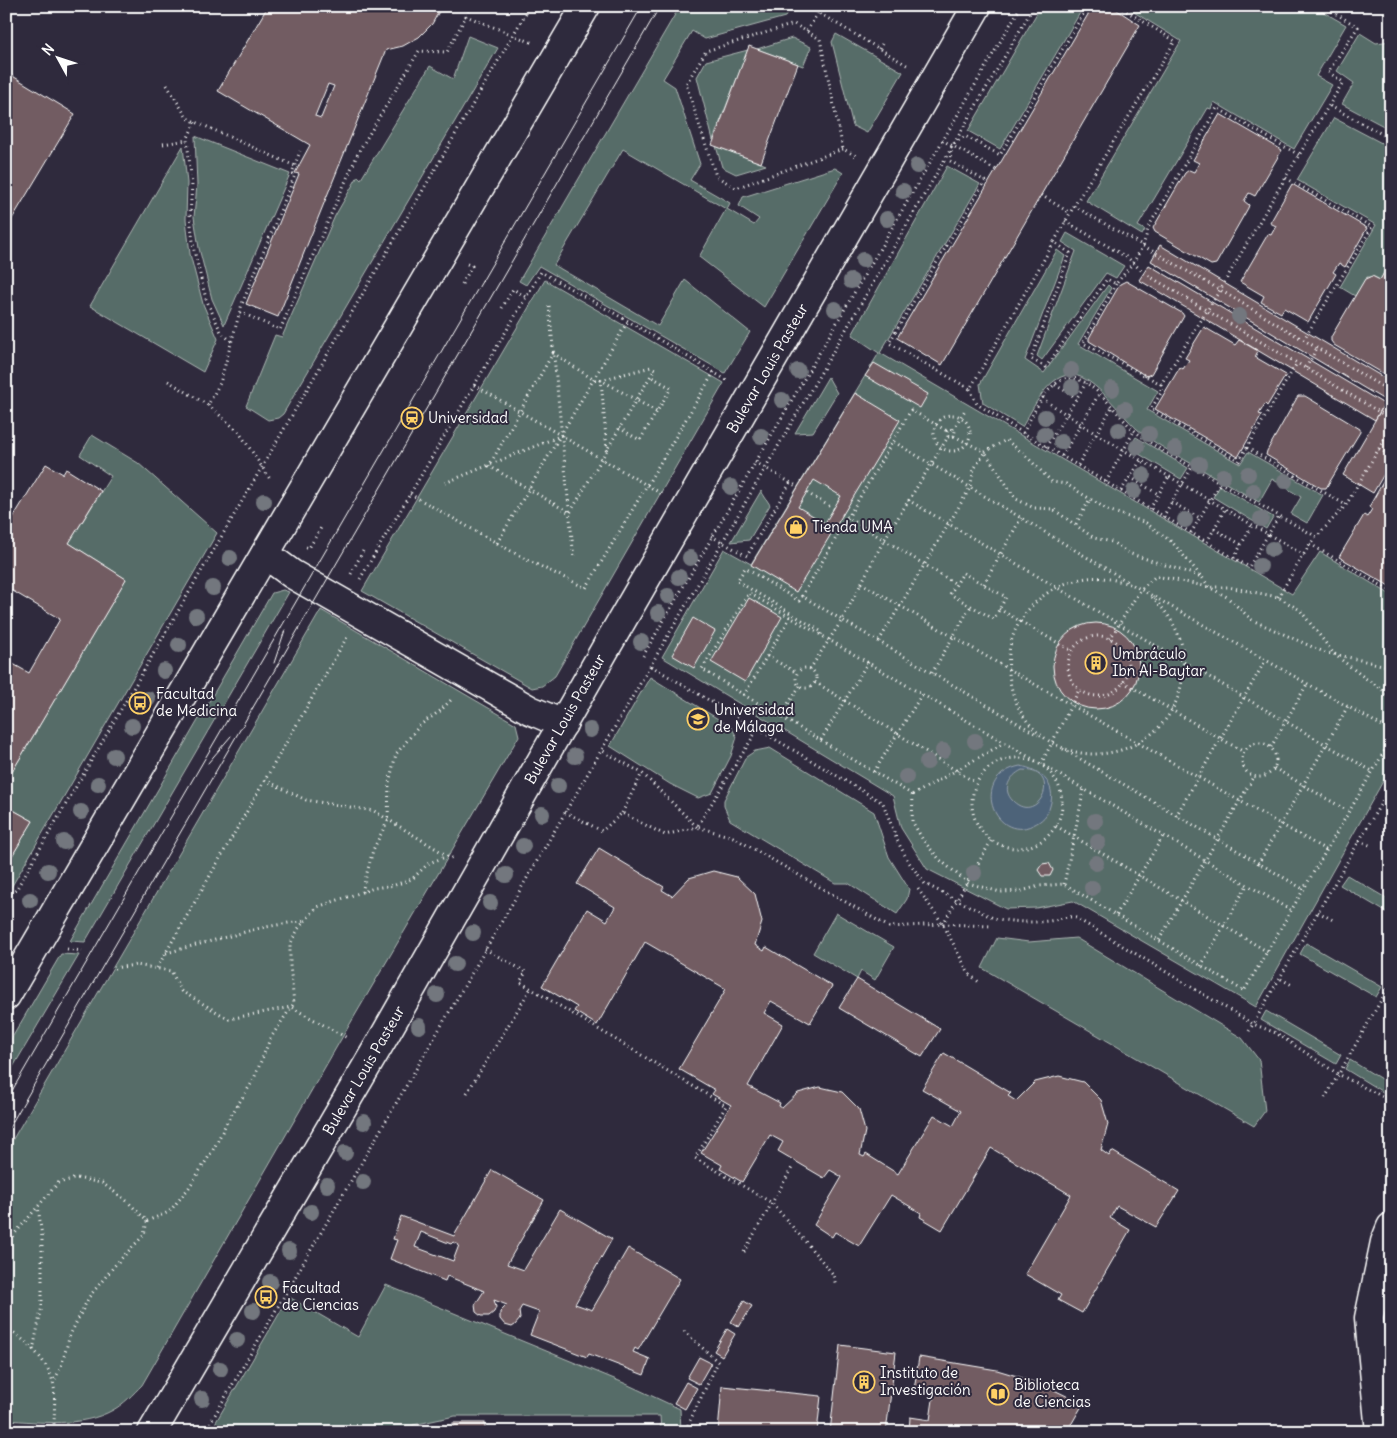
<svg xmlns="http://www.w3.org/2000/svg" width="1397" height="1438" font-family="Delius,sans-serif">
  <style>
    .green { fill: #576c67; stroke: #abb6b3 }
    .water { fill: #4e6379; stroke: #95a1af; fill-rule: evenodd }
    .building { fill: #725b62; stroke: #fff; fill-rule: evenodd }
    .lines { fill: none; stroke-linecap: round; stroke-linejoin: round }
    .minor-casing { stroke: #fff; stroke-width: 31 }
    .tertiary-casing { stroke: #fff; stroke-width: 31 }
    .path { stroke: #fff; stroke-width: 3; stroke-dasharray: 1 4; stroke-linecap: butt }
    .minor { stroke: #2f2a3d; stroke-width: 28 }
    .tertiary { stroke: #2f2a3d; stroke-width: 28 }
    .tram { stroke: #fff; stroke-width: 1 }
    .tree { fill: #73777e }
    .labels { text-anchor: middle; stroke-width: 4; stroke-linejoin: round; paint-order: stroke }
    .street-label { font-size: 15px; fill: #fff; stroke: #2f2a3d }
    .poi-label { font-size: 15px; fill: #fff; stroke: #2f2a3d; text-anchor: start }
  </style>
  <rect width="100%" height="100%" fill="#2f2a3d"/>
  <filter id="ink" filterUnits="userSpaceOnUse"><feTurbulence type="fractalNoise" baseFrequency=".02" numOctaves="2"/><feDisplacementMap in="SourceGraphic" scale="10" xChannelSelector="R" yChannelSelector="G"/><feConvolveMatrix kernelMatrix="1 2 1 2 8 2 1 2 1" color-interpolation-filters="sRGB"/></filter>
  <g filter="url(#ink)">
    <g class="green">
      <path d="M680,6h112l-7,11 -80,22 -13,-8 -29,48 12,8 25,77 -10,16 40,23 -3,6 27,16 5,-6 -20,-13 4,-9 92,-29 8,5 -79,134 -65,-50 27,-48 -103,-60 -69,116 104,61 27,-46 65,52 -25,41 -186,-107 -13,19 -7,-4z"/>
      <path d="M1041,6h43l-84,143 -32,-18z"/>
      <path d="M1124,6h189l33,19 -30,51 16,9 -38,64 -80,-47 -3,7 -3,-1 -70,118 7,4 -3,5 -56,-34 95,-160z"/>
      <path d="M1360,33l16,10 15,-2v89l-49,-26 12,-21 -17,-12z"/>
      <path d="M836,34l67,38 -36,61 -14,-7 -21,-84z"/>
      <path d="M468,36l30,12 -215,366 -5,4 -10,2 -22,-14 29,-71 7,2 53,-121 23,-40 3,3 69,-113 23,13z"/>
      <path d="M792,38l19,9 -8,19 -46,-17z"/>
      <path d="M748,50l-35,90 -16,-63 9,-16z"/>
      <path d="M1334,118l57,30v112l-11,20 -6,-3h-7l-12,19 -15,-9 36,-62 -79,-45z"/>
      <path d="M195,136l95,38 -66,151 -12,-26 -13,-51 -5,-31 3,-32z"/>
      <path d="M183,146l4,37 -1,36 4,35 13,50 15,35 -15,33 -113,-66z"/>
      <path d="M716,146l45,17 5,2 -30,9 -14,-7z"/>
      <path d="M947,166l33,18 -100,169 412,241 28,-42 71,43v172l-135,240 -183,-106 -37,7 -30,1 -79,-40 -26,-41 -8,-32 -231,-139 62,-108 27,15 128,-211 -27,-18z"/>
      <path d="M1067,233l57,33 -8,12 -10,-5 -64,87 -5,-4 39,-105 -14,-9z"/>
      <path d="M1057,250l8,6 -40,104 19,13 64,-88 3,3 -33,56 80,47 -11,19 93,54 8,-12 75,43 -16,28 -16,-9 10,-17 -29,-18 -13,23c-22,-13 -45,-25 -67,-38 -19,-11 -39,-21 -55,-35 -16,-14 -42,-52 -64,-54 -25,-2 -40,34 -51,52l-39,-24 -3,-19z"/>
      <path d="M545,280l179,103 -169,293 -13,10 -10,2 -170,-97z"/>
      <path d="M828,377l9,16 -24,39 -18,1z"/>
      <path d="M92,435l46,28 79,70 -208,358 -3,-1v-24l27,-45 -27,-15v-24l120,-203 -57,-36 42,-67 -31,-21z"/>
      <path d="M1136,437l52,31 -7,11 -52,-31z"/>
      <path d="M1220,486l53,31 -7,12 -53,-32z"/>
      <path d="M761,491l9,14 -21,35 -18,2z"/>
      <path d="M283,590l6,2 -204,350 -15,-1 202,-348z"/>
      <path d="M321,610l195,114 3,12 -179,305 -198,344c-9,9 -18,19 -29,25 -32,18 -72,12 -107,10v-269z"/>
      <path d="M650,677l81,50 6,10 -6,19 -19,37 -14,5 -28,-14 -60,-38z"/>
      <path d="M770,748l104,64 15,45 20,32 -2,10 -10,15 -49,-31h-13l-105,-63 -6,-14v-6l22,-43 9,-6z"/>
      <path d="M1347,875l44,26v14l-51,-30z"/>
      <path d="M836,913l58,34 -19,33 -14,-9 -4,8 -44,-26z"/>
      <path d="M997,938l32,4 47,-4 166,100 17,22 6,51 -11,15 -272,-158z"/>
      <path d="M1306,943l76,44 -6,10 -76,-43z"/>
      <path d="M61,954l18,1 -73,124v-31z"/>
      <path d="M1266,1011l75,44 -5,9 -75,-44z"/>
      <path d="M1350,1060l41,25v12l-46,-28z"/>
      <path d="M386,1285l238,98 56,26 1,23h-20l-1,-16h-205l-42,9 1,7h-204l79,-135 69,40z"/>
    </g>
    <path class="water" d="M1020,766c20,3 37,18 30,40 -2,9 -8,15 -17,19 -38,19 -65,-48 -13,-59zM1022,770c43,0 16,56 -9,31 -12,-12 -3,-25 9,-31z"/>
    <g class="building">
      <path d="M268,6h174l-10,18 -13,13 -16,9 -17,4 -108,267 -32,-13 53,-130 -4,-1 15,-28 -92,-54zM328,84l6,2 -13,32 -6,-2z"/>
      <path d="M1093,6h18l29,19 -198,340 -45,-27z"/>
      <path d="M749,46l49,18 -37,99 -49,-18z"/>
      <path d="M6,72l69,42 -69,115z"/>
      <path d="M1220,114l62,36 -27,46 -6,-3 -5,8 5,4 -1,3 -32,56 -5,1 -56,-33 -2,-4 32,-55 4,-3 5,2 5,-9 -6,-3z"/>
      <path d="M1292,184l75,44 -22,39 -6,-4 -6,9 3,2 -28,48 -24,-14 -3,5 -20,-11 3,-6 -24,-14 28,-48 3,1 5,-9 -6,-3z"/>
      <path d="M1160,245l231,137v11l-5,8 -235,-140z"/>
      <path d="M1391,260v118l-57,-33 -3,-4v-4l34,-58 7,-3 8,4z"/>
      <path d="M1149,265l235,139 -9,16 -236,-140z"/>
      <path d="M1126,281l56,32 2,3 -33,58 -5,2 -57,-35v-3l31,-54z"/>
      <path d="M1204,327l31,18 4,-5 19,11 -3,6 31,18 -19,31 -2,-2 -6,10 3,1 -24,42 -83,-48 25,-42 3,2 6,-9 -4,-2z"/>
      <path d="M874,363l54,31 -8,14 -55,-32z"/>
      <path d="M855,393l45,27 -104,172 -45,-27zM814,480l27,16 -16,27 -27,-16z"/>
      <path d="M1391,393v69l-18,31 -30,-18z"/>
      <path d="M1298,396h7l55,33v3l-34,56h-5l-55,-33 1,-4z"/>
      <path d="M46,464l17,10 3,-5 35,22 -32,52 57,36 -120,203v-122l23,13 31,-54 -54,-32v-58z"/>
      <path d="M1387,475l4,2v110l-52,-30 25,-42 3,2 5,-8 -3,-2z"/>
      <path d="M749,598l33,19 -37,65 -34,-20z"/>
      <path d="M693,618l22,13 -21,37 -22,-13z"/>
      <circle cx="1096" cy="666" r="43"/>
      <path d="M6,806l27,15 -27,45z"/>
      <path d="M599,848l65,39 -2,3 10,6 17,-18 24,-7 24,6 18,17 7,28 -7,23 9,6 2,-4 66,39 -22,37 -39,-22 -7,12 19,11 -35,62 32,17 -1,3 3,2 16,-15 22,-6 22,5 17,17 6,22 -5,24 4,2 2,-3 32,20 36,-59 19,11 8,-15 -39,-22 22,-36 67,40 -3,3 8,5 19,-19 24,-6 24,6 18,18 7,24 -7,26 8,6 3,-5 67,40 -23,36 -39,-21 -7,12 20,12 -48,83 -24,-13 3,-5 -36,-21 46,-79 -80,-47 -49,82 -22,-13 1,-4 -30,-18 -32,51 -24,-14 -3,5 -18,-12 28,-48 -12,-7 -6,8 -46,-27 5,-9 -13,-7 -28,47 -22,-13 2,-4 -21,-12 30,-48 -19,-11 3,-4 -36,-21 47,-80 -81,-47 -48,83 -23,-14 3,-4 -35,-21 45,-77 20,12 8,-14 -38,-23z"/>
      <path d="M1049,863l4,7 -3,6h-8l-4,-6 4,-6z"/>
      <path d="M857,979l83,50 -18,28 -83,-49z"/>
      <path d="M492,1170l52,30 -37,64 17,6 36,-61 52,30 -37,65 17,6 36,-62 52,31 -42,71 -3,-2 -2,4 17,7 -6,16 -55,-21 -2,3 -57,-22 9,-23 -17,-6 -3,5 1,8 -5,6 -3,2 -7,-2 -5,-6v-7l7,-7 -13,-5 2,7 -2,5 -5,4h-8l-5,-4 -1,-7 9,-14 -37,-15 -2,5 -55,-22 7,-19 -4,-1 8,-23 53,20zM421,1232l30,12 2,-2 6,3 -6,16 -38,-14z"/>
      <path d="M744,1301l8,5 -13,21 -8,-5z"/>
      <path d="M727,1329l8,5 -13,22 -8,-5z"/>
      <path d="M840,1345l56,7 -10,80h-56z"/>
      <path d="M699,1357l12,6 -12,21 -12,-6z"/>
      <path d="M919,1357l78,13 20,6 33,12 33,16 -11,19 -9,9h-154l1,-15 20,3 4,-27 -20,-3z"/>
      <path d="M686,1382l11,6 -12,21 -11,-6z"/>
      <path d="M722,1386l99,10 -4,36h-99z"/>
      <rect x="453" y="1423" width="32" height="9"/>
    </g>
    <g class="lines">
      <g class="minor-casing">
        <path id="minor" d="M1380,1432l-11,-114 16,-76 6,-15"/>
      </g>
      <g class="tertiary-casing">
        <g id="tertiary">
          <path d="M265,554l27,20 238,136 33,14"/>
          <path d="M6,996l580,-990"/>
          <path id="s1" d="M152,1432l230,-392 225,-394 370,-640"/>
        </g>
      </g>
      <g class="path">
        <path d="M470,6l-4,10 67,27"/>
        <path d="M807,6l103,61"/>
        <path d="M1118,6l57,35 -101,165 -20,36 16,11 -39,106 15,8 61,-88 9,5c18,-22 26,-31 33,-58l68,-118 82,47"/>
        <path d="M807,31l15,-25"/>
        <path d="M879,49l3,-5"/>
        <path d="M167,85l20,33 108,48"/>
        <path d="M1330,106l61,33"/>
        <path d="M195,122l-8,18 5,44 -2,32 4,34 12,49 15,33 11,10"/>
        <path d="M942,140l54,30"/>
        <path d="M163,144l24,-4"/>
        <path d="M843,149l-107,39 -20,-12 -30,-92 20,-33 88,-27 26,15 23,110 15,8"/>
        <path d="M1286,178l86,49 -68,112"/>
        <path d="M1041,195l29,18"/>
        <path d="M1074,206l146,84 171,102"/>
        <path d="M1065,221l63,37 16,15 62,37 91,53 94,56"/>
        <path d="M1054,242l-84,147 -81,-46 96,-162 -35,-20 2,-16 13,-9 35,19 88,-149"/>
        <path d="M462,284l10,-18 -5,-2"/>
        <path d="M1116,284l-33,59 78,41 59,-94 52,-90 71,-118 -15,-10 30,-45 -35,-21"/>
        <path d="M549,306l25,253"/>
        <path d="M502,308l11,-19 13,8"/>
        <path d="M240,312l40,18 79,-179 60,-100 28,1 19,-36"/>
        <path d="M553,353l41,27h7l35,20 -66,113 -81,-47z"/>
        <path d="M1306,368l11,-20"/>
        <path d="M168,381l40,24 12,-22 22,-79 53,-129 -3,-2 8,-22"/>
        <path d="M1161,384v9l-10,16 88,52 58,-98"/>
        <path d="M474,385l188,109"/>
        <path d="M1055,385l16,9 5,5"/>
        <path d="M970,389l7,15 46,29 226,134 30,-51"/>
        <path d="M1043,397l3,4 50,33 208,121"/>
        <path d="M208,405l31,27 31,47"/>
        <circle cx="952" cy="433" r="18"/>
        <path d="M619,428l21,12 31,-52 -21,-12"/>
        <path d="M953,429l12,-19"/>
        <path d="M1023,433c9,-17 25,-55 48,-55 24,1 47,39 64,53 20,17 45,29 68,42 38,21 76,43 114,64"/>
        <path d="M954,436l31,16 21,-12 17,13 29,29 14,2 42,26 38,13 26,19 29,34"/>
        <path d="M948,437l6,-1 1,-5 -2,-2 -6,2 1,6 -64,103 -42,80 196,115"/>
        <path d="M894,442l236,141"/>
        <path d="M1046,447l40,-64"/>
        <path d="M1247,448l99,57"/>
        <path d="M1379,449l12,7"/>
        <path d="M607,450l-6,-70 50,-13 4,2 -19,31 21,12"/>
        <path d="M1062,456l37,-62"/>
        <path d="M755,462l43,25"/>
        <path d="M1078,465l34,-58"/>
        <path d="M1130,477l28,17"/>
        <path d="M1106,482l28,-51"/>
        <path d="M445,483l115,-47"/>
        <path d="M1121,491l20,-31"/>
        <path d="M807,493l27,16"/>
        <path d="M410,494l117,66 59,28 128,-216"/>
        <path d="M908,500l337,198 127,73"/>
        <path d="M1171,502l29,16"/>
        <path d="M1150,509l19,-33"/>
        <path d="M842,514l114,70"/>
        <path d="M1163,517l29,-50"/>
        <path d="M1076,524l14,-25"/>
        <path d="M1214,529l28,16"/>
        <path d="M1191,533l29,-50"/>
        <path d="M711,536l36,20 43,-73"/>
        <path d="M1207,542l18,-33"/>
        <path d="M497,543l131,-222"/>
        <path d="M1310,544l81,47"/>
        <path d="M306,547l3,1 13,-22"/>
        <path d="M1234,558l18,-33"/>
        <path d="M963,573l43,24 -12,22 -44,-25z"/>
        <path d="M351,574l12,-23"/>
        <path d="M360,579l181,-307 87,49 100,60"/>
        <path d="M861,583l147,86 318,181"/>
        <path d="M984,584l37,-66"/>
        <path d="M802,596l-3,5 -54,-33 -8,13 85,51 -1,3"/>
        <path d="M1152,597c11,11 20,22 26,37 5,10 6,26 5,37 -4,80 -106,113 -156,50 -15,-20 -20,-43 -18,-68 4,-37 36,-67 72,-74 18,-4 35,1 52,6l258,146"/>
        <path d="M1278,597l32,-53 36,-39 45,-77"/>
        <path d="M999,609l73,42"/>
        <path d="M790,617l-46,78 169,100"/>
        <circle cx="1098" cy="666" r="30"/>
        <path d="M1110,639l31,-50 15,-13 53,11h19l50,10 22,13 34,44 57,13"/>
        <path d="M879,641l91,-153 4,-19 11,-17 31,47 18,9 19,1 41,29 18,4 16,11 74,24 7,10 18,10 25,23 74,33 8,1 31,24 17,11 9,11"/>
        <path d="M643,656l378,-650"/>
        <path d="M767,656l30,17"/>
        <path d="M651,666l232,137 14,37 11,21 17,23 68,34c19,4 37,5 56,3 10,-1 18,-6 27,-3l177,106 23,9 62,41 53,27"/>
        <circle cx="806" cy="678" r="10"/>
        <path d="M810,669l32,-49 -40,-24 109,-186 36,21"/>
        <path d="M932,673l39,-67"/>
        <path d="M815,682l161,101"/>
        <path d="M1123,682l121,70"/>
        <path d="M744,695l-42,-26 47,-76 543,318"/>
        <path d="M780,716l20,-30"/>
        <path d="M754,735l-57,92 36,10 156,90 54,-3 49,2"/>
        <path d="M821,740l47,-78"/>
        <circle cx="1259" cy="760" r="17"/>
        <path d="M1271,747l36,-63"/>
        <path d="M1063,749l242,141"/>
        <circle cx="1017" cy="803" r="45"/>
        <path d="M1041,764l38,-74"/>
        <path d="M1274,768l74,43"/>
        <path d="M874,772l48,-78"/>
        <path d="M265,780l41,20 68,11 74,45"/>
        <path d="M913,795l-1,26 11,19 17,20 28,23 32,9 22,-1 17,-5 25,-2 180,107 147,-251"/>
        <path d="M913,795l91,-52"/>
        <path d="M565,812l37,19 20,-18 43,22 32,-8 -55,-54 -41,-23"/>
        <path d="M622,813l20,-40"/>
        <path d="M1176,816l89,-155"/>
        <path d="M1056,826l212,126"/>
        <path d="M1359,841l13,5"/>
        <path d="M1258,864l90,-158"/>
        <path d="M1064,884l20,-95"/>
        <path d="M918,889l25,35 26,50 11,9"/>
        <path d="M362,892l11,-42 15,-30 1,-37 7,-29 24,-29 20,-14 13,-13"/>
        <path d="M6,895h3l7,-5 514,-884"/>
        <path d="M1318,912l15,8"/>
        <path d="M1116,915l47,-79"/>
        <path d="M943,924l48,-83"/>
        <path d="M1159,940l95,-164"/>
        <path d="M67,949l15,2"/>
        <path d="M485,949l41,23 -6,10 206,124 -31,52 77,45 61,71 3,12"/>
        <path d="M166,953l94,-25 46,-8"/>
        <path d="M1201,966l46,-81"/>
        <path d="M114,968l22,-3 35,6 10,20 48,28 62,-12 58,32"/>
        <path d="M157,968l190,-331"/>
        <path d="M1281,979l11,6"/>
        <path d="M1249,1031l142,-245"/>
        <path d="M467,1093l64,-105"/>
        <path d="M1325,1098l66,-115"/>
        <path d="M147,1221l22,-9 19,-23 25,-39 15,-30 25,-39 17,-42 24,-36 -4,-38v-20l8,-16 19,-22 57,-19 21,-3 17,-6 17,-16 19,-7 4,2"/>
        <path d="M6,1244l52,-61 19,-5 25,5 25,18 20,20 -3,14 -28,29 -27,33 -19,38 -9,32 -8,16"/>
        <path d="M744,1252l49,-86"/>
        <path d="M6,1327c19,13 41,32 47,55 3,9 1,33 1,43"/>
        <path d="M684,1331l34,31 -30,63 -1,7"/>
        <path d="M33,1350l9,-44v-69l-4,-31"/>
        <path d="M205,1432l829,-1426"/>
      </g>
      <use href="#minor" class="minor"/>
      <use href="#tertiary" class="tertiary"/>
      <g class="tram">
        <path d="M274,663l11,-33"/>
        <path d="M208,763l23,-27"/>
        <path d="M6,1101l636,-1095"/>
        <path d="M6,1133l654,-1127"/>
      </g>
    </g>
    <g class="tree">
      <circle cx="917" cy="166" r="8"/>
      <circle cx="903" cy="191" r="8"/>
      <circle cx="887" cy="219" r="8"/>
      <circle cx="863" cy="260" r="8"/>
      <circle cx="851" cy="281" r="8"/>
      <circle cx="835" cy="309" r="8"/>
      <circle cx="1239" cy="316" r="8"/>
      <circle cx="1071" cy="370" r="8"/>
      <circle cx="798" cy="371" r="8"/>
      <circle cx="1072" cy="387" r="8"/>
      <circle cx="1112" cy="389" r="8"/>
      <circle cx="782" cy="400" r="8"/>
      <circle cx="1125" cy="409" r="8"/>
      <circle cx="1045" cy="417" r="8"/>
      <circle cx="1119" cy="430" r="8"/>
      <circle cx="1044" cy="434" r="8"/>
      <circle cx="1149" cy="434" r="8"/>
      <circle cx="761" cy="436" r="8"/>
      <circle cx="1061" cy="442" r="8"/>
      <circle cx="1137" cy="447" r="8"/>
      <circle cx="1175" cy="449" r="8"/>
      <circle cx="1199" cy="464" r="8"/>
      <circle cx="1248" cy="474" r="8"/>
      <circle cx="1143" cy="475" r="8"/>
      <circle cx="1223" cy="476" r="8"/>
      <circle cx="1285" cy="481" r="8"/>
      <circle cx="731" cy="487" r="8"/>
      <circle cx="1134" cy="491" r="8"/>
      <circle cx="1253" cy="491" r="8"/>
      <circle cx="264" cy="501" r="8"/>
      <circle cx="1261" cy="519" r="8"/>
      <circle cx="1185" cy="520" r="8"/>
      <circle cx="1272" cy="549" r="8"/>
      <circle cx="230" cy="558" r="8"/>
      <circle cx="690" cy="558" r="8"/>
      <circle cx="1260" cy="566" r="8"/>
      <circle cx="679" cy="577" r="8"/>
      <circle cx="213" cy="588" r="8"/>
      <circle cx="668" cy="596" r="8"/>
      <circle cx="658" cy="613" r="8"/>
      <circle cx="196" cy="616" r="8"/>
      <circle cx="641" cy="642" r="8"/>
      <circle cx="179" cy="645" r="8"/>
      <circle cx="164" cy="671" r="8"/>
      <circle cx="148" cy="699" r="8"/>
      <circle cx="132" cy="726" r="8"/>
      <circle cx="590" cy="730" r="8"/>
      <circle cx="975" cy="741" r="8"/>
      <circle cx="943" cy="751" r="8"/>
      <circle cx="114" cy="756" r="8"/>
      <circle cx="575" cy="756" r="8"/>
      <circle cx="927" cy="762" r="8"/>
      <circle cx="906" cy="777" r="8"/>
      <circle cx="98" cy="784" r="8"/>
      <circle cx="558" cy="786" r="8"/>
      <circle cx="81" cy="812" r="8"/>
      <circle cx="542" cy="814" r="8"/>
      <circle cx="1095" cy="821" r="8"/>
      <circle cx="64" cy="842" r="8"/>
      <circle cx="1098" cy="842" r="8"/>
      <circle cx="523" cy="846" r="8"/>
      <circle cx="1096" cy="863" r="8"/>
      <circle cx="48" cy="871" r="8"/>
      <circle cx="974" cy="873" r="8"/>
      <circle cx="506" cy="875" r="8"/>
      <circle cx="1092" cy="888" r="8"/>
      <circle cx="30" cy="900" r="8"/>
      <circle cx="490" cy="903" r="8"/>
      <circle cx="473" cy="933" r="8"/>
      <circle cx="455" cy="964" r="8"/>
      <circle cx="437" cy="995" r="8"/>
      <circle cx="419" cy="1026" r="8"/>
      <circle cx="364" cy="1122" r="8"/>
      <circle cx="345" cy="1153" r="8"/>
      <circle cx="363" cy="1182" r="8"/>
      <circle cx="327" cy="1185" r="8"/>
      <circle cx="311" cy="1212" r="8"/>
      <circle cx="289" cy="1251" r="8"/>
      <circle cx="270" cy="1282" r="8"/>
      <circle cx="253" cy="1311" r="8"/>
      <circle cx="237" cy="1340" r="8"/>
      <circle cx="220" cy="1369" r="8"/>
      <circle cx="202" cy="1399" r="8"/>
    </g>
  </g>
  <defs>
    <g id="station-ring" transform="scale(1.125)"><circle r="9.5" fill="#2f2a3d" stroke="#ffd166" stroke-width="1.5"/><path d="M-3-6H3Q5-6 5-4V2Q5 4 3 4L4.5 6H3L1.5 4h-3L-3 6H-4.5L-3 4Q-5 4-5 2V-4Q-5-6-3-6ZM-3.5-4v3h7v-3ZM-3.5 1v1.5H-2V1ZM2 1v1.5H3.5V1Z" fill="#ffd166"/></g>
    <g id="shop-ring" transform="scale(1.125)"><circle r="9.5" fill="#2f2a3d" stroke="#ffd166" stroke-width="1.5"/><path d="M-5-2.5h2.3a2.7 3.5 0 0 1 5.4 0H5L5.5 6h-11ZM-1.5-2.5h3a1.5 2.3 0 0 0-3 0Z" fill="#ffd166"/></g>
    <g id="building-ring" transform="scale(1.125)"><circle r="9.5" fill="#2f2a3d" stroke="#ffd166" stroke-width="1.5"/><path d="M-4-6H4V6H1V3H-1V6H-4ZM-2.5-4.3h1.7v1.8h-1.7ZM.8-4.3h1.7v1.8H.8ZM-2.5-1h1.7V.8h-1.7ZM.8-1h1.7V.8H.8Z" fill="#ffd166"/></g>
    <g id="bus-ring" transform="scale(1.125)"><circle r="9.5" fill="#2f2a3d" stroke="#ffd166" stroke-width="1.5"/><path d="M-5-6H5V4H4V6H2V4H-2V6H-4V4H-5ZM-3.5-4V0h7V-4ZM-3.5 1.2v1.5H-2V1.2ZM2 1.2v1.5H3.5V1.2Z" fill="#ffd166"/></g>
    <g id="university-ring" transform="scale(1.125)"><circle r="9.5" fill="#2f2a3d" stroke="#ffd166" stroke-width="1.5"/><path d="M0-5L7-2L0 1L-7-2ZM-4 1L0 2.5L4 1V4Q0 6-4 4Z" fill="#ffd166"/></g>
    <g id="library-ring" transform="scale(1.125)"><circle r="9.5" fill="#2f2a3d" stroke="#ffd166" stroke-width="1.5"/><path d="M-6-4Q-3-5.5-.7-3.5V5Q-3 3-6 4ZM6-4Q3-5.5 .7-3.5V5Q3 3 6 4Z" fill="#ffd166"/></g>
  </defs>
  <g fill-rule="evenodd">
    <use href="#station-ring" x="412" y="418"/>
    <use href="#shop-ring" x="796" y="527"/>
    <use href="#building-ring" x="1096" y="663"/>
    <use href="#bus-ring" x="140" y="703"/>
    <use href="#university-ring" x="698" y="719"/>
    <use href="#bus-ring" x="266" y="1297"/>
    <use href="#building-ring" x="864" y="1382"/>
    <use href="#library-ring" x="998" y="1394"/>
  </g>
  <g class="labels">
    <g class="street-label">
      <text dy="5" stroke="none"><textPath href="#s1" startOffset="1229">Bulevar Louis Pasteur</textPath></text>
      <text dy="5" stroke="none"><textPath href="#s1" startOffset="824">Bulevar Louis Pasteur</textPath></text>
      <text dy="5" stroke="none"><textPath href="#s1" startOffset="419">Bulevar Louis Pasteur</textPath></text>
    </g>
    <g class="poi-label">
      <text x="428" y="423">Universidad</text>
      <text x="812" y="532">Tienda UMA</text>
      <text x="1112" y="659">Umbráculo<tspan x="1112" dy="17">Ibn Al-Baytar</tspan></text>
      <text x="156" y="699">Facultad<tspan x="156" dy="17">de Medicina</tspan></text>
      <text x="714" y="715">Universidad<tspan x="714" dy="17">de Málaga</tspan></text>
      <text x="282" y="1293">Facultad<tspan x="282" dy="17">de Ciencias</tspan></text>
      <text x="880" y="1378">Instituto de<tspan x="880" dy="17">Investigación</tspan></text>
      <text x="1014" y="1390">Biblioteca<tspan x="1014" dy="17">de Ciencias</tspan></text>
    </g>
  </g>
  <rect width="1397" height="1438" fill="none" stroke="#2f2a3d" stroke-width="25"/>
  <rect x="12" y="12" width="1372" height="1413" fill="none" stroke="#fff" stroke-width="2" filter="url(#ink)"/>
  <g transform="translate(58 58) rotate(310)" stroke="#2f2a3d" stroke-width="4" paint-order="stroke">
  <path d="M0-4L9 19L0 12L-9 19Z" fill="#ffffff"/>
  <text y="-8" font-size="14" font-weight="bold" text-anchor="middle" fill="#ffffff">N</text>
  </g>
</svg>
